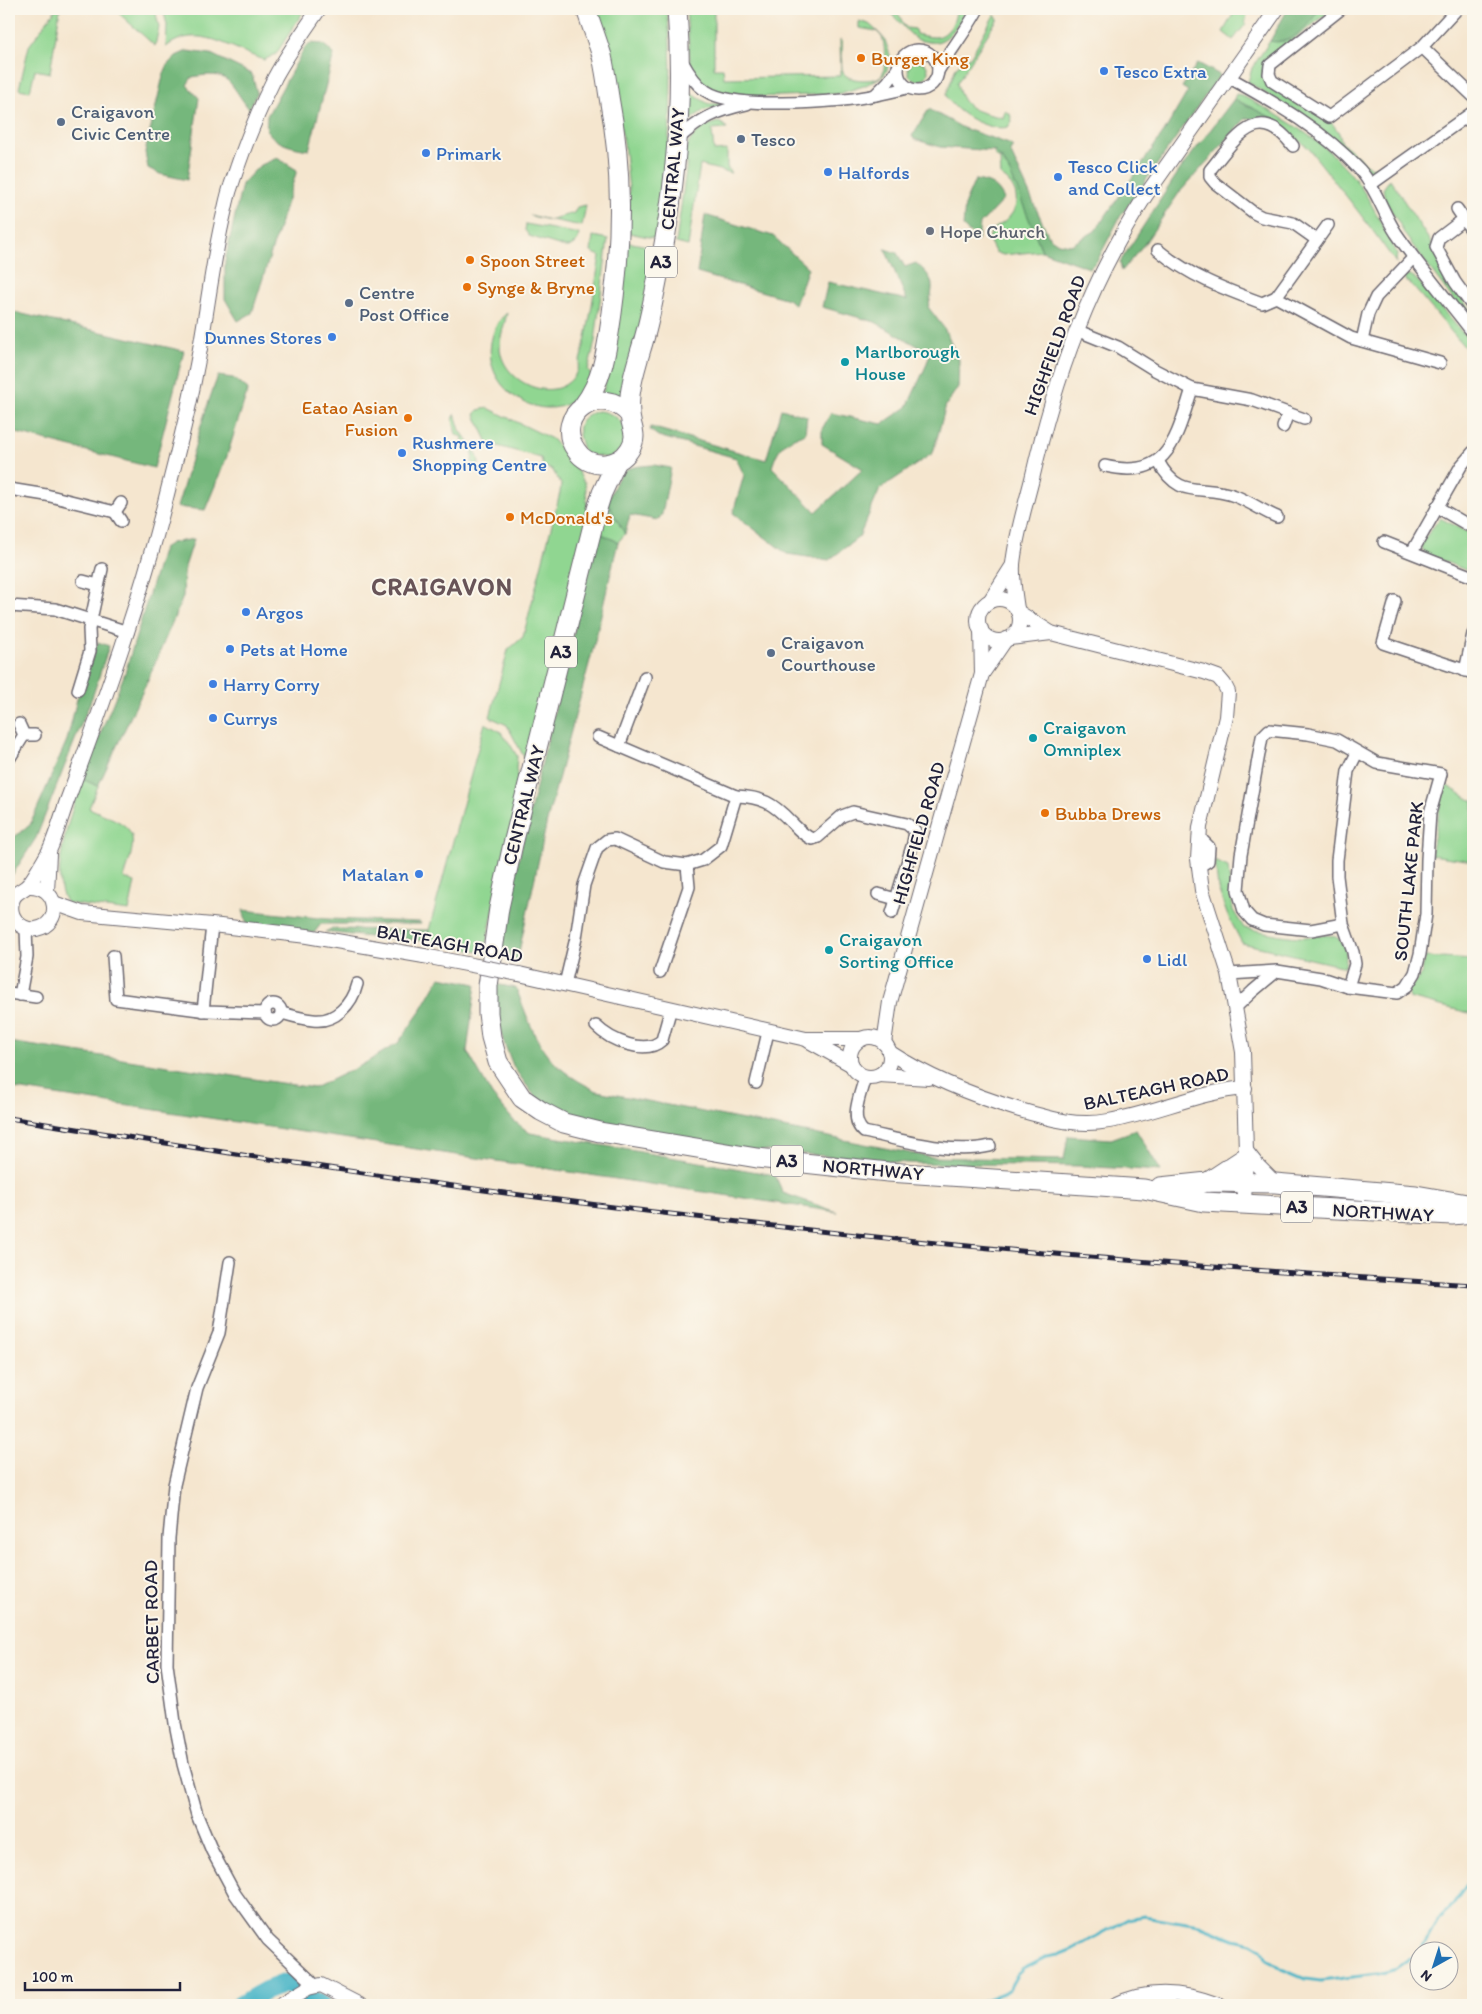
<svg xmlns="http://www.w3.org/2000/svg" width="1482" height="2014" font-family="Itim,sans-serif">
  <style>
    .green { fill: #90d691; stroke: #597c66 }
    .forest { fill: #74b77b; stroke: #4b6c5b }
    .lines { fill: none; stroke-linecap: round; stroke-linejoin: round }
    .stream { stroke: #4bb6c7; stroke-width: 3 }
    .river { stroke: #4bb6c7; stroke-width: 19 }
    .minor-casing { stroke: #6c676f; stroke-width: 14 }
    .tertiary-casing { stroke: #6c676f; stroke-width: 16 }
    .trunk-casing { stroke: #6c676f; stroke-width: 21 }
    .minor { stroke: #fff; stroke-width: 11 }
    .tertiary { stroke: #fff; stroke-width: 14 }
    .trunk { stroke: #fff; stroke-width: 19 }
    .rail-casing { stroke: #22223b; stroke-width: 5 }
    .rail { stroke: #fbf7ec; stroke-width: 3; stroke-dasharray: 9; stroke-linecap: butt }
    .tertiary-bridge-casing { stroke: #6c676f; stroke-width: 16; stroke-linecap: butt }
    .tertiary-bridge { stroke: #fff; stroke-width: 14 }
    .food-dot { fill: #e8710a; stroke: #fbf7ec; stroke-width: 2 }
    .shop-dot { fill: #3f7fe0; stroke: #fbf7ec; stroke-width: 2 }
    .service-dot { fill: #5c6f8a; stroke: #fbf7ec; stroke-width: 2 }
    .worship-dot { fill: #6b7280; stroke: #fbf7ec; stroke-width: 2 }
    .culture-dot { fill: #0f9aa8; stroke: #fbf7ec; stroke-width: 2 }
    .labels { text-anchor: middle; stroke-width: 4; stroke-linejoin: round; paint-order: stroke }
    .shield { fill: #fbf7ec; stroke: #636270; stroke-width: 1 }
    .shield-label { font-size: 18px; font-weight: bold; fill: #22223b }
    .food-label { font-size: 19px; fill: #c56008; stroke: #fbf7ec; text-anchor: start }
    .shop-label { font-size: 19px; fill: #366cbe; stroke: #fbf7ec; text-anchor: start }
    .service-label { font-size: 19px; fill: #4e5e75; stroke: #fbf7ec; text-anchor: start }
    .street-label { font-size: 19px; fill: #22223b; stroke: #fbf7ec }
    .worship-label { font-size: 19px; fill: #5b616d; stroke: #fbf7ec; text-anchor: start }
    .culture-label { font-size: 19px; fill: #0d838f; stroke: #fbf7ec; text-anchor: start }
    .district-label { font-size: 24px; font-weight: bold; letter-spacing: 1px; fill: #685458; stroke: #fbf7ec }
  </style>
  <rect width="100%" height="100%" fill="#fbf7ec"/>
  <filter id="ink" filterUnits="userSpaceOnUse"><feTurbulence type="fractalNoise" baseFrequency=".02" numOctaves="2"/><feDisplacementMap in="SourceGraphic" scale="10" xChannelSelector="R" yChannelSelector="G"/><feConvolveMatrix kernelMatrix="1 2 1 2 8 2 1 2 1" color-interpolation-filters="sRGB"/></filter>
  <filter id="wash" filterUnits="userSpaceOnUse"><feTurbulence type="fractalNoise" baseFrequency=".0096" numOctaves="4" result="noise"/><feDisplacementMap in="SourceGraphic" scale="20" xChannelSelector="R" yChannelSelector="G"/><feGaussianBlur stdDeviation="1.12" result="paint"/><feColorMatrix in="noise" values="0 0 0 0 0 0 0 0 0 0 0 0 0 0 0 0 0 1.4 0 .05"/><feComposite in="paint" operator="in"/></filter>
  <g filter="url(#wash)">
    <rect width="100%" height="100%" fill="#f5e6cf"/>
    <g class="green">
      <path d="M56,9h4l-10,64 -15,-3 -5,21 -11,-2 10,-43z"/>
      <path d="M114,9h41l4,18 -4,19z"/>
      <path d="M163,9h142l-29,45 -12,6c-33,-11 -66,-38 -98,-13l1,-22z"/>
      <path d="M595,9h72c9,77 1,153 -9,230l-29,-6v-44l-5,-46z"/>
      <path d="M686,9h28v59h9l1,10 117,-2 -1,-37 2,2c1,9 -2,23 1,31 4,10 34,10 39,3 4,-7 3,-27 1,-35 -1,-4 -4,-6 -7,-9l-17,-3v-7l10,3 10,9 6,7 5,15 -3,15 -4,6 -19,10 -26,8 -85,3 -43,-6 -19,-17z"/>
      <path d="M883,9h9l8,7 3,8 4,4 8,1 1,5c5,1 11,3 17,3 15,1 23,-16 23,-28h11c-9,14 -18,36 -38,33 -6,-1 -11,-1 -15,-5 -11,-9 -18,-22 -31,-28z"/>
      <path d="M1236,9h12l-3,16 -12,15 -10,-8z"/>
      <path d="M1320,9h13l-60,46 -7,8 -4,12 4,6 12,9 54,33 7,10 3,10 29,25 13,-1 2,3 -8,4 -8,-3 -53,-44 -69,-45 4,-14 18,-27c22,5 38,-16 50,-32z"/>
      <path d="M994,15l4,3 -41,65c6,29 21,28 46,35l2,-7 5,3 2,7 -4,6c-19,5 -54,-14 -62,-32l10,-28 15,-11z"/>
      <circle cx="918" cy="71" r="10"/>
      <path d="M685,90l24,14 34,-1 -39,7 -18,13z"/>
      <path d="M1236,94l5,1c41,22 85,46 114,84 17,22 28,50 42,74l-1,10c-27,-39 -57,-76 -86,-113 -8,-10 -27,-16 -30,-28l-46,-23z"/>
      <path d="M719,122l5,3 3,4 -15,1 2,21 13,-1v17l4,6 -31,-8 -12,81 -12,-3 11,-80h-5c5,-22 14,-37 37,-41z"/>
      <path d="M994,151c22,20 37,71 48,100l-39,4 -8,-3 -6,-12 2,-9c7,-5 15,-9 19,-15 12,-14 6,-31 -9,-40l-1,-17 -5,-3z"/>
      <path d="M1390,179l41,64 34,60 8,11v12l-68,-91 -6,-12 -14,-22 -2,-12z"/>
      <path d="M586,205l-4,21 -52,-10 1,-1 17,5 26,-7 3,-6z"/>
      <path d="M526,224l53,10 -2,8 -8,5h-4l-36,-11 -4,-6z"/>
      <path d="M593,236l15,3 -13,102 -7,29 3,5c-20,63 -110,27 -100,-33 3,-13 6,-21 16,-29 -2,10 -7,23 -7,33 0,35 54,61 75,29 3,-5 4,-12 6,-18 9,-32 13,-67 19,-101l-9,-4z"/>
      <path d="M627,242l31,6 -35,154 -21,-7 10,-36z"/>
      <path d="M1411,275l9,8 53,62v12l-64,-75h-3l-2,-6z"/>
      <path d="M488,408l64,31 17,19 16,25 2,19v22l-26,102 -36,133 -18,-34 -17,-8 18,-67 15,-13 37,-144 1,-9 -9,-15 -9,-2 -2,-9 -47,-13 -4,2 -15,-32 3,-5z"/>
      <path d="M597,411c19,0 40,20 24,38 -3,4 -9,7 -13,9l-24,-5c-6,-20 -12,-34 13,-42z"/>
      <path d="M455,414c2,5 3,11 5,16 7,11 19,21 19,35l-7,-2 1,-13 -12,-2 2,-11 -7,-2 -3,-15z"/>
      <path d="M607,502l18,32 -7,8 -20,-10z"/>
      <path d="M1440,518l33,17v38l-47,-19 -4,-6v-6z"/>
      <path d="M485,723l16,9 9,12 7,12 -1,14 5,17 -37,166 -56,-12 1,-11z"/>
      <path d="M82,779l16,7 -9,22c45,20 52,19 35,70l11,4 -6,29 -62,-8c-20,-26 6,-95 15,-124z"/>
      <path d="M1444,784l29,17v60l-42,-6z"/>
      <path d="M1215,861l13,6 5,43 11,18c18,3 37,8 55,9 13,1 32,-7 42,4 7,8 5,17 4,26l-103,-24 -15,-29 -9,-26z"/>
      <path d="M1425,957l48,3v54l-64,-16 -2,-6 14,-17z"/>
    </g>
    <g class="forest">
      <path d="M1288,9h32c-12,16 -28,37 -50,32z"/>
      <path d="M312,43l11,1 11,10 -25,96c-14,-2 -36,-6 -42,-21 -1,-4 0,-9 0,-13l38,-69z"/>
      <path d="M187,51l24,3 41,20 5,19 -8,16c-21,-27 -18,-39 -57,-32l-5,8 12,13 -12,82 -27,-6 -12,-6 -3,-16 18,-76 5,-12 8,-8z"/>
      <path d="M1198,63l22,12 -100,142 -23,44 -8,7 -47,-17 -31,-76 -8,-15 -9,-9 -54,-4 -26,-8 -2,-3 17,-27 34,19 46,16 4,3 -3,4 39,86 9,6 13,2 24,-14 69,-99 24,-41 -6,-4z"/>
      <path d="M1234,99l46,23 4,4 -3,1 -18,-7 -17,-2 -67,75 -34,50 -23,28 -2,-9 59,-91z"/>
      <path d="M277,158l20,12 -45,143 -14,8 -13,-22v-38l17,-77 17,-18z"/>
      <path d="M975,180c15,2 22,5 29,19l-24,25 -2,16 -15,-13 2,-24z"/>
      <path d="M705,215l68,21 35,32 -13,37 -7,-6 -91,-26z"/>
      <path d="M885,249l12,4 8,14 11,-4c18,16 19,20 12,44l16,21 15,32 -1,27 -12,18 -13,48 -53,36 -21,48 -30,23 -42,-6 -54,-41 11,-38 -8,-17 -78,-22 -8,-6 1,-3 115,33 15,-51 26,7 -2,17c-21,9 -26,12 -33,34l44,45 47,-43 -41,-25v-15l9,-16 51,11 25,-17 19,-41 4,-13 -55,-31 -53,-15 6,-25 79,18z"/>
      <path d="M9,311l175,40 -30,117 -145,-37z"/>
      <path d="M218,376l15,2 15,11 -22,70 -21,51 -28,-3c14,-44 24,-88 41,-131z"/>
      <path d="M654,465l17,3 -9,46 -4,6 -28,-5 -5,19 -18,-32c15,-31 10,-35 47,-37z"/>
      <path d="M598,532l20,10 -25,107 -46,172 -30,140 -20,-6 24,-106z"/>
      <path d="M194,539l-10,31 -1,27 -36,85 -49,104 -16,-7 43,-106 38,-125 8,-5z"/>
      <path d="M98,642l11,4 -16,49 -57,143 -27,42v-39l21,-16 37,-85 10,-41z"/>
      <path d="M243,910l85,9 92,3 1,2h-100l-7,9 -67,-9z"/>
      <path d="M331,929l98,1 -1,11 -58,-4 -45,-5z"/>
      <path d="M440,977l36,7 -9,67 25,44 22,26 16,12 245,42 8,18 54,19 -828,-124v-46l305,46 48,-23 36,-22 22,-31z"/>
      <path d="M495,984l21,4c21,54 26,76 81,103l333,66 134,3 4,-24 43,3 25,-9 25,41 -81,-5 -173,-3 -185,-16 -114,-19 -54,-15 -21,-19 -19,-26 -11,-28 -10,-39z"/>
    </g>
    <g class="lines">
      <g class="stream">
        <path d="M1420,1952l18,-32 10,-9 25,-35"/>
        <path d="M972,2005l31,-12 6,-4 8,-14 6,-6 24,-12 11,-2 15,-6 55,-30 16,-3 55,9 35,14 18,4 10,6 5,10 12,9 26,11 16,2 56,-7 19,-5 24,-17"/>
      </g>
      <path class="river" d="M240,2005l25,-14 21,-8 35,22"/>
    </g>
  </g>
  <g filter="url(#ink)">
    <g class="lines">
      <g class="minor-casing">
        <g id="minor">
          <path d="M1341,9l-71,56 -1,9 3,7 57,36 93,-70"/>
          <path d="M1457,9l-35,38 51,49"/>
          <circle cx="918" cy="70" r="20"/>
          <path d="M682,61c6,11 13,23 24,30 25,17 106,12 137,9 21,-2 44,-7 64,-12"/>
          <path d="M938,71c13,-21 28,-40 40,-62"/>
          <path d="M1230,78c47,26 93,52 130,92 16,18 23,43 36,63 24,35 51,66 77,100"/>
          <path d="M875,95l13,-13 10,-14"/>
          <path d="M677,140c24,-22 39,-29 70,-36"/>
          <path d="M1293,146c-35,-47 -59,-5 -83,24v7l5,6 39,30 8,4 31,6 24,17"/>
          <path d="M1370,185l103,-73"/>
          <path d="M1457,209l15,22"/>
          <path d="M1464,219l-25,19 -3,9 19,35 18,25"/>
          <path d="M1158,250c31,26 66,39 104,53l14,-6 75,41 89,25"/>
          <path d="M1276,297l52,-72"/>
          <path d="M1076,330l42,17 37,23 37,19 60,11 52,19"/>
          <path d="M1362,341l6,-27 8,-17 37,-39"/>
          <path d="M1283,427l5,-14"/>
          <path d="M1158,461c22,41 43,22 77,35 15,6 28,15 42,21"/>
          <path d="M1105,466c64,15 71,-28 87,-77"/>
          <path d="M9,489l37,6 69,17"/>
          <path d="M1437,507l36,21"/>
          <path d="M121,521l-6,-9 6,-9"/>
          <path d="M1384,542l89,35"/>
          <path d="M1412,552l49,-86 12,-14"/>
          <path d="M83,581l15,4"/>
          <path d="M1395,601l-12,42 90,30"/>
          <path d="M9,606l46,3 73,23"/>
          <path d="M1465,671l8,-37"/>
          <path d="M78,690l12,-39 -1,-22 13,-60"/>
          <path d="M19,724l5,11h11"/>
          <path d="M619,746l26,-69"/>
          <path d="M9,759l15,-24"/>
          <path d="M736,796c26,1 37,7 55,26 7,7 12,13 21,17l6,-2 24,-21 11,-4 54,12 8,7 -2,12 -21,70"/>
          <path d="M1198,867l10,-6 1,-14 -10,-10"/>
          <path d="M878,894l18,5"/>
          <path d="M113,956l3,43 91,12 58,2"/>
          <path d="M660,972l29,-85 -2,-22"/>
          <path d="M1229,974l48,-3 44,7 27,9 49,6 10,-7 8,-13 5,-19 6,-40 1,-55 3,-46 11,-39 -64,-11 -40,-23 -29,-6 -39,-4 -7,7 -21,118 -3,35 6,21 8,9 12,5 47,5 32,-6"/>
          <path d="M565,984l11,-46 8,-53 13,-37 10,-8 8,-1 49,23 23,3 16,-5 18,-14 15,-50 -138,-59"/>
          <path d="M1348,987l7,-23 -2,-12 -10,-28 -6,-48v-16l11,-89 9,-18"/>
          <path d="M9,993l27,4"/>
          <path d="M20,995l7,-38 -1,-29"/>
          <circle cx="273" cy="1012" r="8"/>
          <path d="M1235,1008l18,-17 24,-20"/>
          <path d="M203,1011l9,-86"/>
          <path d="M282,1013c10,3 20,6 31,7 22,3 39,-16 44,-36"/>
          <path d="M596,1026c14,14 49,30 66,14l9,-32"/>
          <path d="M865,1077c-4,17 -17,42 -1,55 39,8 86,23 126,14"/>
          <path d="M756,1083l12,-51"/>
          <path d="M230,1262l-11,71 -22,55 -23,97 -5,53 -2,126 8,59 8,41 14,51 15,36 23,43 33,46 43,41 2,5"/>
        </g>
      </g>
      <g class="tertiary-casing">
        <g id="tertiary">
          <circle cx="999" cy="620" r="21"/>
          <path d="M990,601l23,-36"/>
          <path d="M1017,609c-2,-14 -5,-31 -4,-45 3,-29 12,-57 19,-85 23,-101 57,-196 114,-284l131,-186"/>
          <path d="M1018,612l33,21 153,39 14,5 6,7 4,8 -2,25 -26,110 -2,32 4,31 27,84 14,78 3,99 -2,54"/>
          <path d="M1010,638l41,-5"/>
          <path d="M982,674l24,-35"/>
          <path d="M28,886c30,-2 36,38 8,43 -15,2 -28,-12 -24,-27 2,-11 12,-11 17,-18 7,-10 14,-22 20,-33 7,-15 12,-33 18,-50 38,-102 75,-205 101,-311 10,-40 21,-80 28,-120 10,-49 15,-99 26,-148 3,-12 5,-25 9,-36 12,-37 27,-75 44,-109 13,-24 29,-46 44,-68"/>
          <path d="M47,891l2,-37"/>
          <path d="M54,903l28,10 130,12 95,11 117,20"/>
          <path d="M519,974l287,65h56"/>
          <circle cx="870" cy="1057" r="20"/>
          <path d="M809,1041l43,24"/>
          <path d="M884,1043l6,-41 92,-328 -1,-45"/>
          <path d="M889,1052c41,27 85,44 131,58 31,9 57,17 89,11 47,-8 89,-29 136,-33"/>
          <path d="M879,1075l50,3"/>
          <path d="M1246,1151l11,14 18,18"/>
          <path d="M280,2005l28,-17 13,-3 39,20"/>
          <path d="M1115,2005c34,-17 70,-13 104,0"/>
        </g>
      </g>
      <g class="trunk-casing">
        <g id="trunk">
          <path d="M583,406c21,-27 24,-59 29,-93 10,-74 11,-142 -3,-216 -2,-14 -4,-28 -7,-41 -5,-16 -11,-32 -16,-47"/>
          <path d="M630,415c-29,-34 -78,1 -54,35 12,19 42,19 54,-1 9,-15 0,-22 0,-36 -1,-10 0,-21 2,-30 3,-15 8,-30 12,-44 6,-21 10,-42 14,-63 18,-88 26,-178 19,-267"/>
          <path d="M617,461l-15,32 -5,16 -84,335 -14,64 -11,78v27l3,24 7,25 24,36 19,13 23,12 36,9 157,26 131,14 256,17 60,13 248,13 21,-2"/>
          <path d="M1208,1182l38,-25"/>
          <path d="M1160,1187l48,-5 67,1 141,12 57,10"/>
        </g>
      </g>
      <use href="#minor" class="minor"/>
      <use href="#tertiary" class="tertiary"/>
      <use href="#trunk" class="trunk"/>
      <g class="rail-casing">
        <path id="rail" d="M9,1118c234,38 468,74 704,101 252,30 506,50 760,66"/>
      </g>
      <use href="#rail" class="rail"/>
      <g class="tertiary-bridge-casing">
        <path id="tertiary-bridge" d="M424,956l95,18"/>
      </g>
      <use href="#tertiary-bridge" class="tertiary-bridge"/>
    </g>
  </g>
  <g class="food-dot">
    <circle cx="861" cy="58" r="5"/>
    <circle cx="470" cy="260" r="5"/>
    <circle cx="467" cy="287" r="5"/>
    <circle cx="408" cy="418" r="5"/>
    <circle cx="510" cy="517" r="5"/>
    <circle cx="1045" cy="813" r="5"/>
  </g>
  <g class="shop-dot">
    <circle cx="1104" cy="71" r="5"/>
    <circle cx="426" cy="153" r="5"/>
    <circle cx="828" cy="172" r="5"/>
    <circle cx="1058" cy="177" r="5"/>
    <circle cx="332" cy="337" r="5"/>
    <circle cx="402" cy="453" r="5"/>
    <circle cx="246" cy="612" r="5"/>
    <circle cx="230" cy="649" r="5"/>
    <circle cx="213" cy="684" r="5"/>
    <circle cx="213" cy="718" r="5"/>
    <circle cx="419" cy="874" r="5"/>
    <circle cx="1147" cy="959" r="5"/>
  </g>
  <g class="service-dot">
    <circle cx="61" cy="122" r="5"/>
    <circle cx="741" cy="139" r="5"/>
    <circle cx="349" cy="303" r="5"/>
    <circle cx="771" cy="653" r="5"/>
  </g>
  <circle class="worship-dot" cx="930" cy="231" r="5"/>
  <g class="culture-dot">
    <circle cx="845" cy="362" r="5"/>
    <circle cx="1033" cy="738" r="5"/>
    <circle cx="829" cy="950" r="5"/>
  </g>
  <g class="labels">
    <g class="shield">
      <rect x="645" y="246.5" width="32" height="31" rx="4"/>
      <rect x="545" y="636.5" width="32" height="31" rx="4"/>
      <rect x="771" y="1145.5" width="32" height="31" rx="4"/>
      <rect x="1281" y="1191.5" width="32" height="31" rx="4"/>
    </g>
    <g class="shield-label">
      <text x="661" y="268">A3</text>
      <text x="561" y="658">A3</text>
      <text x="787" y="1167">A3</text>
      <text x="1297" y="1213">A3</text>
    </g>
    <g class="food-label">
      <text x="871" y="65">Burger King</text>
      <text x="480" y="267">Spoon Street</text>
      <text x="477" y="294">Synge &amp; Bryne</text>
      <text x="398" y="414" text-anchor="end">Eatao Asian<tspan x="398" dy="22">Fusion</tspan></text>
      <text x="520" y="524">McDonald's</text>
      <text x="1055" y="820">Bubba Drews</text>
    </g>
    <g class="shop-label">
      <text x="1114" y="78">Tesco Extra</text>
      <text x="436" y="160">Primark</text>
      <text x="1068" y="173">Tesco Click<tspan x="1068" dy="22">and Collect</tspan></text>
      <text x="838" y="179">Halfords</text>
      <text x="322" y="344" text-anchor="end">Dunnes Stores</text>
      <text x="412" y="449">Rushmere<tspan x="412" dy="22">Shopping Centre</tspan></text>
      <text x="256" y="619">Argos</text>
      <text x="240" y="656">Pets at Home</text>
      <text x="223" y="691">Harry Corry</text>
      <text x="223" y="725">Currys</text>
      <text x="409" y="881" text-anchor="end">Matalan</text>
      <text x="1157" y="966">Lidl</text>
    </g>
    <g class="service-label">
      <text x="71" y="118">Craigavon<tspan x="71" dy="22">Civic Centre</tspan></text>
      <text x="751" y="146">Tesco</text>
      <text x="359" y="299">Centre<tspan x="359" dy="22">Post Office</tspan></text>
      <text x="781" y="649">Craigavon<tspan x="781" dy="22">Courthouse</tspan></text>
    </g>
    <g class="street-label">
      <text transform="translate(672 169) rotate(-85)" y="7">CENTRAL WAY</text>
      <text transform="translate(1054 345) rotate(-70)" y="7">HIGHFIELD ROAD</text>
      <text transform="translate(523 805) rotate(-76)" y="7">CENTRAL WAY</text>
      <text transform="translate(918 833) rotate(-74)" y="7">HIGHFIELD ROAD</text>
      <text transform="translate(1408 881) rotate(-84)" y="7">SOUTH LAKE PARK</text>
      <text transform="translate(450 943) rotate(10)" y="7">BALTEAGH ROAD</text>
      <text transform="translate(1156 1088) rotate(-12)" y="7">BALTEAGH ROAD</text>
      <text transform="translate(873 1169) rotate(5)" y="7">NORTHWAY</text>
      <text transform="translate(1383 1212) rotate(3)" y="7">NORTHWAY</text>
      <text transform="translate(151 1622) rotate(-91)" y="7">CARBET ROAD</text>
    </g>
    <g class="worship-label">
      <text x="940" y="238">Hope Church</text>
    </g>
    <g class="culture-label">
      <text x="855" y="358">Marlborough<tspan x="855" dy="22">House</tspan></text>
      <text x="1043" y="734">Craigavon<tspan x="1043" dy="22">Omniplex</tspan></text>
      <text x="839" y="946">Craigavon<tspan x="839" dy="22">Sorting Office</tspan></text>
    </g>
    <g class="district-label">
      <text x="442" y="595">CRAIGAVON</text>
    </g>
  </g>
  <rect width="1482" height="2014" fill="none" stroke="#fbf7ec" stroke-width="30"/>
  <g transform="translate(1434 1966) rotate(219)"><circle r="24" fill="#fbf7ec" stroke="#a4a2a5"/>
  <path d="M0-4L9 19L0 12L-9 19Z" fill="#1f6fb2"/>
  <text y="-8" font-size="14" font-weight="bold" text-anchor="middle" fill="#22223b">N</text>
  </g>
  <path d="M25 1982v8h155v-8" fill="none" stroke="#22223b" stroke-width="2.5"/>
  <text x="32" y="1982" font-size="15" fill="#22223b" stroke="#fbf7ec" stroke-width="4" paint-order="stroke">100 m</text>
</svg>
